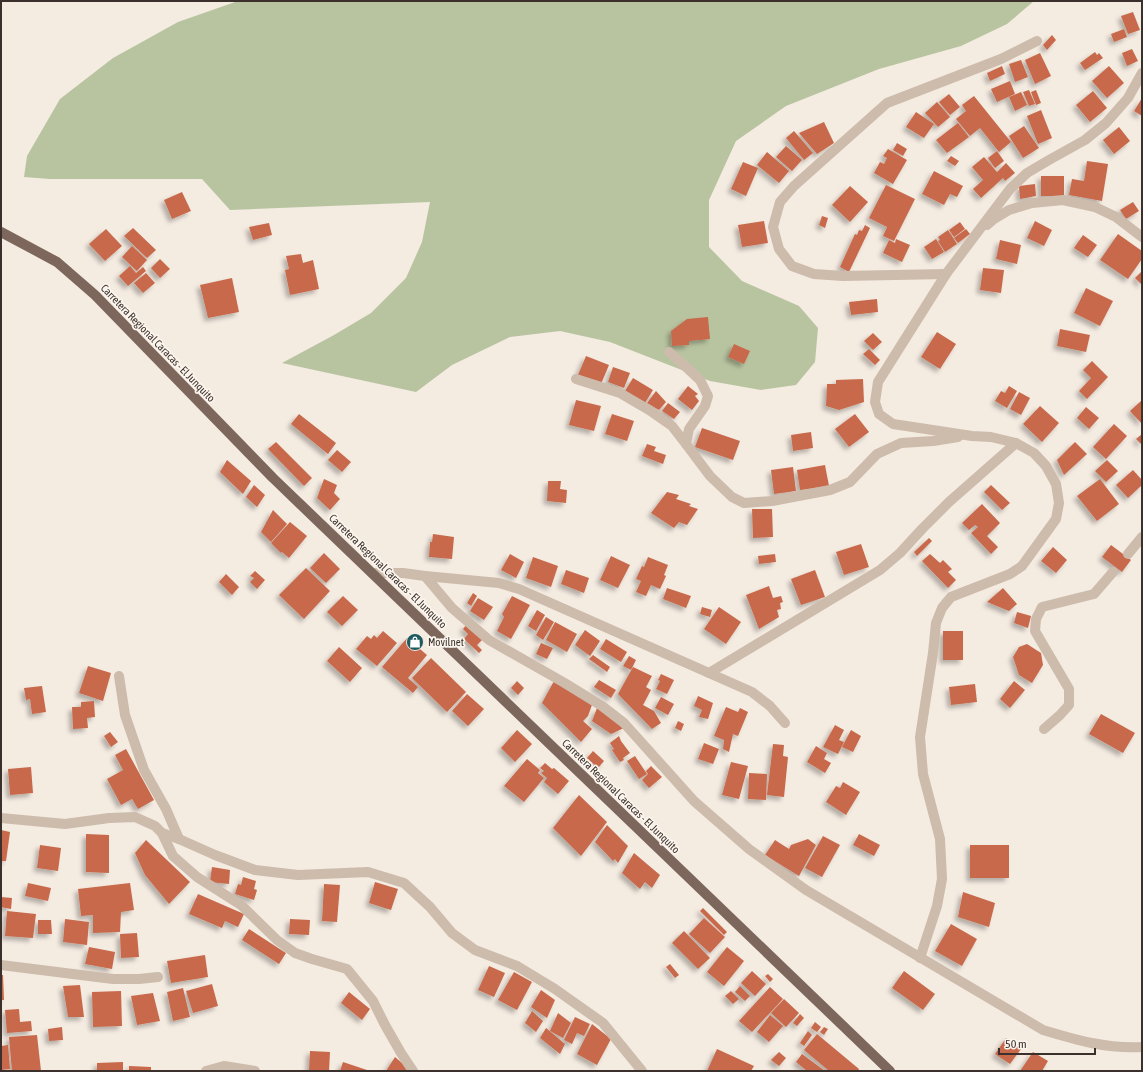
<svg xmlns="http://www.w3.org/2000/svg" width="1143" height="1072" font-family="'Asap Condensed',sans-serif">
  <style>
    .green { fill: #b8c4a0 }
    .building { fill: #c8694b; filter: url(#shadow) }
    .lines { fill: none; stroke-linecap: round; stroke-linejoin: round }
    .minor { stroke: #cdbbac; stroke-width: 10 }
    .primary { stroke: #7d675c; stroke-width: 10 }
    .labels { text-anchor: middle; stroke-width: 3.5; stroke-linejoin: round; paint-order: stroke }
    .street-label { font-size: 11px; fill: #3b302b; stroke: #fbf5ee }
    .poi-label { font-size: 11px; fill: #3b302b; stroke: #fbf5ee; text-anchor: start }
  </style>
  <defs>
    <filter id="shadow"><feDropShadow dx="-3.5" dy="3.5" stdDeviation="2" flood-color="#0004"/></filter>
  </defs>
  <rect width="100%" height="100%" fill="#f4ebe1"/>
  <path class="green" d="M238,1h796l-27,23 -46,22 -82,23 -93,37 -50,35 -27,59v47l33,34 57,25 19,22 -3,34 -19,23 -35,5 -51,-9 -100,-39 -50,-11 -50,6 -58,28 -36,27 -134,-29 52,-28 37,-22 35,-35 16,-36 8,-40 -200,8 -28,-31h-152l-26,-2 3,-21 33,-57 53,-41 65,-36z"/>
  <g class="building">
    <path d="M1133,12l7,18 -12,4 -7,-18z"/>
    <path d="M1124,29l3,8 -13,5 -3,-8z"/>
    <path d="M1052,35l4,5 -9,10 -4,-5z"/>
    <path d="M1132,49l6,12 -11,5 -5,-13z"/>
    <path d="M1095,52l2,3 2,-2 4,5 -18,12 -5,-7z"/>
    <path d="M1040,53l11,23 -16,8 -10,-24z"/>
    <path d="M1021,60l7,17 -13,5 -6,-18z"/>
    <path d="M1002,66l3,8 -15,7 -3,-8z"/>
    <path d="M1109,66l15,17 -17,15 -15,-17z"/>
    <path d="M1010,81l5,13 -18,8 -6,-13z"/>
    <path d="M1029,90l6,14 -6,2 -6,-14z"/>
    <path d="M1036,90l5,13 -5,2 -5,-13z"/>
    <path d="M1093,91l14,17 -17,14 -14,-17z"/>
    <path d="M1021,92l6,13 -12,6 -6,-14z"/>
    <path d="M949,94l11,13 -10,8 -11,-13z"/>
    <path d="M974,96l37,46 -12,10 -19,-24 -10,8 -14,-17 10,-8 -4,-6z"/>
    <path d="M1142,98v18l-8,-5z"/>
    <path d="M937,102l13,15 -12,10 -13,-14z"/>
    <path d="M1041,110l11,28 -14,6 -11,-28z"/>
    <path d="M916,112l18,12 -10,14 -18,-11z"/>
    <path d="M824,122l10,21 -17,11 -18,-21z"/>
    <path d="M958,123l11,14 -22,16 -11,-13z"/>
    <path d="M1024,126l15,22 -16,10 -14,-22z"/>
    <path d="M1119,127l11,14 -16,13 -11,-14z"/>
    <path d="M794,131l19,22 -9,7 -18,-22z"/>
    <path d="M897,143l10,6 -4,7 -10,-6z"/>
    <path d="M786,146l16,14 -10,11 -16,-14z"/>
    <path d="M888,149l19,11 -14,24 -19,-11 6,-11 4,2 3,-6 -4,-2z"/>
    <path d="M997,151l7,10 -9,7 -7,-10z"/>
    <path d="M767,152l22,19 -10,12 -22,-18z"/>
    <path d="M951,156l8,5 -4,5 -8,-5z"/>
    <path d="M984,157l13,15 9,-9 9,10 -10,8 -2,-3 -22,20 -8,-9 10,-9 -11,-13z"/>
    <path d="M1087,161l21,3 -6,37 -33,-6 3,-16 12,2z"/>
    <path d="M743,162l15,6 -12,28 -15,-7z"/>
    <path d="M934,171l29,15 -6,11 -7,-3 -6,11 -22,-11z"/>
    <rect x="1041" y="176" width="23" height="20"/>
    <path d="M1035,184l1,12 -16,3 -1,-13z"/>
    <path d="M886,185l29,14 -21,42 -11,-5 4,-9 -18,-9z"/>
    <path d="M850,186l18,16 -18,20 -18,-17z"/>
    <path d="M182,192l9,19 -19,8 -8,-19z"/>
    <path d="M1133,202l6,9 -13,8 -6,-9z"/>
    <path d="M822,216l6,2 -3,10 -6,-3z"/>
    <path d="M764,221l4,22 -26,4 -4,-22z"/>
    <path d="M1035,221l17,9 -8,16 -17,-8z"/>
    <path d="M960,222l5,7 -11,8 -5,-7z"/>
    <path d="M269,223l3,12 -19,5 -4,-13z"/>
    <path d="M865,225l5,3 -21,44 -9,-5 15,-33 2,1 2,-5 3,1z"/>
    <path d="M133,228l23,22 -9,8 -23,-22z"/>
    <path d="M106,229l16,17 -17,15 -16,-17z"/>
    <path d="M966,229l4,5 -12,9 -4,-5z"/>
    <path d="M948,230l9,14 -12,8 -7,-11 2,-1 -2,-3z"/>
    <path d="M1118,234l24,17v8l-14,20 -28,-19z"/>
    <path d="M1083,235l14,10 -9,12 -14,-9z"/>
    <path d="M896,239l14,6 -8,17 -19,-9 6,-13 6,3z"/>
    <path d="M936,239l8,13 -12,7 -8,-12z"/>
    <path d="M1000,240l21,5 -4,19 -21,-5z"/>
    <path d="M132,246l15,14 -10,11 -15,-14z"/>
    <path d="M301,254l2,9 10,-3 6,29 -29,6 -5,-25 4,-1 -3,-13z"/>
    <path d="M160,259l10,10 -10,9 -9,-10z"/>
    <path d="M130,266l6,7 7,-6 3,4 -18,15 -9,-10z"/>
    <path d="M983,268l21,2 -3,23 -21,-3z"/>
    <path d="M1142,271v14l-7,-7z"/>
    <path d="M146,273l9,10 -12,10 -9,-10z"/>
    <path d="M232,278l7,34 -31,6 -8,-33z"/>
    <path d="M1086,288l27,13 -13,25 -26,-13z"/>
    <path d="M877,299l1,13 -27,3 -2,-13z"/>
    <path d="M708,317l2,22 -21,2v4l-17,1 -1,-15 16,-12z"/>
    <path d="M1060,329l30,6 -4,17 -29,-6z"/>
    <path d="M937,332l19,12 -16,25 -19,-12z"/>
    <path d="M873,333l9,9 -9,8 -9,-9z"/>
    <path d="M734,344l16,7 -6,13 -16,-7z"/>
    <path d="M869,349l11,11 -5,5 -12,-11z"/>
    <path d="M586,356l23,9 -8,19 -23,-9z"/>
    <path d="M1092,361l16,16 -21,22 -8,-8 12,-13 -8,-8z"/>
    <path d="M613,367l17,6 -6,15 -16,-6z"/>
    <path d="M633,378l20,12 -8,13 -20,-12z"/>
    <path d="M863,379l1,23 -25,8 -13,-4 1,-22h9v-4z"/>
    <path d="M688,386l10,8 -3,2 4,5 -7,9 -14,-11z"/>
    <path d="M1009,386l8,5 -10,17 -12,-7 6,-10 4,2z"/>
    <path d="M656,391l10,11 -7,8 -12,-7z"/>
    <path d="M1019,392l11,6 -9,17 -11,-6z"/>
    <path d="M576,400l25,6 -7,25 -25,-6z"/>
    <path d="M1142,400v24l-12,-13z"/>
    <path d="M668,403l12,9 -6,7 -12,-8z"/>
    <path d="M1040,406l19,17 -17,19 -19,-18z"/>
    <path d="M1086,407l13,11 -10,11 -12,-11z"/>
    <path d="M299,414l37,29 -8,11 -37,-30z"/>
    <path d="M612,414l22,7 -7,20 -22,-7z"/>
    <path d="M855,414l14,18 -20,15 -14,-18z"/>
    <path d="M1114,424l13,12 -21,23 -13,-12z"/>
    <path d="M702,428l38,13 -7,19 -38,-13z"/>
    <path d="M811,432l2,16 -20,3 -2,-16z"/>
    <path d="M1142,434v11l-6,-6z"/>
    <path d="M276,442l36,36 -8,8 -36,-37z"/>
    <path d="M1075,442l12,12 -23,21 -7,-15z"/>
    <path d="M647,444l9,3 -2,4 12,4 -3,9 -21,-8z"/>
    <path d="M337,450l14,12 -9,10 -14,-12z"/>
    <path d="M227,460l24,21 -8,13 -23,-22z"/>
    <path d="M1107,460l11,11 -12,11 -11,-11z"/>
    <path d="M825,465l4,21 -29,4 -3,-20z"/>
    <path d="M793,467l3,24 -22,3 -3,-24z"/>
    <path d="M1133,470l9,10v5l-14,13 -12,-13z"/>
    <path d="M324,479l13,6 -3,8 6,6 -10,11 -13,-12z"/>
    <path d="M1100,479l19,25 -22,17 -20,-25z"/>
    <path d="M548,481h13l-1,8 7,1 -1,13 -19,-2z"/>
    <path d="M254,485l11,10 -8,12 -11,-10z"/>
    <path d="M991,485l19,18 -8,7 -18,-18z"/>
    <path d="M667,492l12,3 -3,4 15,5 -2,2 9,3 -11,16 -8,-3 -5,6 -23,-15z"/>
    <path d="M982,504l18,19 -13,13 11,11 -7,7 -20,-21 7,-6 -3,-2 -6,5 -7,-7z"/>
    <path d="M752,509h20l1,28 -20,1z"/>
    <path d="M273,510l14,14 -16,18 -10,-10z"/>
    <path d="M290,522l17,14 -18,22 -7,-6 -1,1 -10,-10z"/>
    <path d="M433,534l21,3 -2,22 -23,-2 1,-15h2z"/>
    <path d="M929,538l3,3 -15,15 -3,-4z"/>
    <path d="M861,544l8,23 -25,8 -8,-23z"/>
    <path d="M1111,545l20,15 -9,12 -20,-15z"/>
    <path d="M1053,547l14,13 -11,13 -15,-12z"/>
    <path d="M324,553l16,16 -14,14 -16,-15z"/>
    <path d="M510,554l14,8 -8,16 -15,-8z"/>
    <path d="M775,554l1,8 -17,2 -1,-8z"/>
    <path d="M930,554l10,9 3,-3 9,9 -4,3 8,8 -8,8 -26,-27z"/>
    <path d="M611,556l19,9 -12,23 -18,-8z"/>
    <path d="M533,557l25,9 -7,21 -25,-9z"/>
    <path d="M648,557l20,8 -4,10 2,1 -6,13 -9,-4 -5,11 -10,-4 5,-11 -5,-2 6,-13 2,1z"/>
    <path d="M306,568l24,23 -26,28 -25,-24z"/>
    <path d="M566,570l23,8 -5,15 -23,-9z"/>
    <path d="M815,570l10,27 -24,8 -10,-26z"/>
    <path d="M255,571l10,9 -8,9 -7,-7 4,-4 -4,-2z"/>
    <path d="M226,574l13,13 -7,8 -13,-13z"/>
    <path d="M769,586l4,12 8,-2 2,6 -3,1 1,6 -4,1 2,7 -20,12 -13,-34z"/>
    <path d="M667,588l24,8 -5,12 -23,-9z"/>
    <path d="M1003,588l14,16 -8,7 -22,-9z"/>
    <path d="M473,593l4,3 -6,10 -4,-3z"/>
    <path d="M343,596l15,14 -16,16 -15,-14z"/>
    <path d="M512,596l18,9 -19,34 -14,-8 7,-14 -2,-3z"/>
    <path d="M478,598l15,9 -9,13 -14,-9z"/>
    <path d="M702,607l10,3 -2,7 -10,-3z"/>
    <path d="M719,607l22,15 -15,22 -22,-15z"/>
    <path d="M537,610l8,5 -9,16 -8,-5z"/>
    <path d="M1017,612l14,4 -3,12 -14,-5z"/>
    <path d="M546,617l8,5 -11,18 -7,-5z"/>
    <path d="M555,622l22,12 -10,18 -21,-12z"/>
    <path d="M467,624l16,15 -6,6 5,5 -3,3 -15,-14 4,-5 -5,-5z"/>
    <path d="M585,630l15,11 -10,15 -15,-11z"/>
    <path d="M383,631l14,12 -20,23 -21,-17 11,-13 4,3 3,-4 3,3z"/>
    <rect x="943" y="631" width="20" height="29"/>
    <path d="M407,638l20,17 -19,23 10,9 -5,6 -31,-26z"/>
    <path d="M606,639l21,13 -6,10 -21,-13z"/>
    <path d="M541,643l12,5 -6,11 -11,-5z"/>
    <path d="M1027,644l14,9 2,12 -11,18 -13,-8 -6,-18 6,-10z"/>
    <path d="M339,647l23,21 -12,14 -23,-21z"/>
    <path d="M593,655l17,12 -3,5 -18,-13z"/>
    <path d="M629,656l7,4 -5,10 -8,-4z"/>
    <path d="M431,658l35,34 -19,20 -35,-34z"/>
    <path d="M88,666l23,7 -8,28 -24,-8z"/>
    <path d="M633,667l19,9 -6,11 5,3 -8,15 11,6 7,12 -9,6 -34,-35z"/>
    <path d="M661,674l13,6 -7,14 -11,-5 4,-8 -2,-1z"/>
    <path d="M599,680l17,10 -5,8 -17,-11z"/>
    <path d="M517,681l7,7 -6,7 -7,-7z"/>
    <path d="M554,681l39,21 -5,14 -5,5 9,8 -11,13 -39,-39z"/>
    <path d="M1014,681l11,9 -15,18 -10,-9z"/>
    <path d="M975,684l2,18 -26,3 -2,-18z"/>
    <path d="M42,686l4,26 -14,2 -2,-15 -4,1 -2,-12z"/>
    <path d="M467,694l17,15 -16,17 -16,-15z"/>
    <path d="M698,696l15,7 -5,16 -9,-2 3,-7 -8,-4z"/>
    <path d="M661,697l13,7 -6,11 -13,-7z"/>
    <path d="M94,701l1,16 -8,1 1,10 -15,1 -1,-22h9v-5z"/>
    <path d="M726,707l12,5 2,-4 8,4 -10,24 -5,-2 -4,18 -6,-3 1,-9 -10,-4z"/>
    <path d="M597,708l27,20 -13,6 -19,-13z"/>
    <path d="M1101,714l34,19 -12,20 -34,-19z"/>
    <path d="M678,721l6,3 -3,7 -6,-3z"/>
    <path d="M835,725l9,5 -5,10 5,2 -6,12 -15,-7z"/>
    <path d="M517,730l15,14 -17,18 -14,-14z"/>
    <path d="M851,730l10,6 -8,16 -11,-5z"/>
    <path d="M110,732l8,10 -7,5 -7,-11z"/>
    <path d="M619,736l2,5 9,12 -7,5 1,2 -4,2 -8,-12 2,-1 -4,-6z"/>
    <path d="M704,743l15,6 -6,15 -15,-5z"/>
    <path d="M773,744l11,1 -1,11 5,1 -4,40 -17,-2z"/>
    <path d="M816,746l11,7 -3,6 7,4 -6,10 -18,-11z"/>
    <path d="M126,749l28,51 -16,9 -6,-10 -11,6 -14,-26 16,-9 -8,-15z"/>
    <path d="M593,751l11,10 -6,7 -11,-10z"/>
    <path d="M635,756l12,18 -8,5 -12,-18z"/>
    <path d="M527,759l13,11 -2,3 6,5 -20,24 -20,-16z"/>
    <path d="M731,762l17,4 -9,33 -17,-4z"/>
    <path d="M545,763l7,6 2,-1 15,13 -11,13 -14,-12 3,-4 -6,-5 3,-2 -4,-3z"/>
    <path d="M651,766l11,11 -13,11 -7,-8 6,-6 -2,-3z"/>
    <path d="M31,767l2,26 -23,2 -2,-26z"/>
    <path d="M749,773l18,1 -1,26 -18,-1z"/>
    <path d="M843,782l17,10 -14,23 -20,-13 10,-16 4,2z"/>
    <path d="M579,795l28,27 -26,34 -28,-28z"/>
    <path d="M607,825l21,21 -10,17 -3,-4 -2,2 -18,-19z"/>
    <path d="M1,830l9,2 -4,29h-5z"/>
    <path d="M86,834l23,1v38l-23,-1z"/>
    <path d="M859,834l21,11 -6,11 -21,-11z"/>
    <path d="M823,836l17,9 -18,32 -17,-9z"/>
    <path d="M808,839l8,6 -17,31 -34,-21 10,-15 14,9 2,-4z"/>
    <path d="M146,840l44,42 -21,22 -24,-29 -10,-22z"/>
    <path d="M40,845l21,3 -3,23 -21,-3z"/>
    <rect x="970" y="845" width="39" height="33"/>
    <path d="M634,853l26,22 -8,13 -7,-6 -5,7 -18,-16z"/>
    <path d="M212,867l18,3 -1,14 -19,-2z"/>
    <path d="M243,877l13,4 -2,8 3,1 -3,10 -19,-6 3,-10 3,1z"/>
    <path d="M375,882l23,7 -7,21 -22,-7z"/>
    <path d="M28,883l23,5 -3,13 -23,-5z"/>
    <path d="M130,883l4,27 -13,2 -1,20 -27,1v-18l-12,1 -3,-27z"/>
    <path d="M324,884l16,1 -3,37 -15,-1z"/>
    <path d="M963,892l32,11 -6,24 -31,-10z"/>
    <path d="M198,894l46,20 -6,13 -13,-6 -3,7 -33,-14z"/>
    <path d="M1,897l11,1 -1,11 -10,-2z"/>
    <path d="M703,908l24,24 -3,3 -24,-24z"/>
    <path d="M7,911l29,3 -3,24 -28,-2z"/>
    <path d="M704,918l21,19 -15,16 -21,-19z"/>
    <path d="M65,919l24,3 -2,23 -24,-3z"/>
    <path d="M290,919l20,1 -1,15 -20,-1z"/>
    <path d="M38,920h13l1,14h-14z"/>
    <path d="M951,924l26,15 -15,27 -27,-15z"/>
    <path d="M249,929l37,24 -7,11 -37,-24z"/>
    <path d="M684,931l26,27 -12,11 -26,-26z"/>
    <path d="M137,933l2,24 -18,1 -1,-24z"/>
    <path d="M89,947l26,5 -3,17 -27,-5z"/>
    <path d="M727,947l17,14 -20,25 -17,-14z"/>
    <path d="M205,955l3,22 -37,6 -4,-22z"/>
    <path d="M670,964l9,11 -4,3 -9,-11z"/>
    <path d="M489,966l16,7 -11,24 -16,-7z"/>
    <path d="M752,971l14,13 -11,12 -14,-13z"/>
    <path d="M904,971l31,23 -12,16 -31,-22z"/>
    <path d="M514,972l18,10 -15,28 -19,-10z"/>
    <path d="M768,974l5,5 -3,3 -5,-6z"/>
    <path d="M1,975h2l1,25h-3z"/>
    <path d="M212,984l6,22 -25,7 -7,-22z"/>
    <path d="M80,985l4,32h-16l-5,-31z"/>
    <path d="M740,986l10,10 -5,5 -10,-9z"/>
    <path d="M770,987l13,12 -31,33 -13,-11z"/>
    <path d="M183,988l7,29 -17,4 -6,-29z"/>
    <path d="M541,990l14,10 -8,18 -16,-11z"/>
    <path d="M121,991l1,35 -29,1 -1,-35z"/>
    <path d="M731,991l8,8 -6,5 -8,-8z"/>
    <path d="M349,992l21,17 -8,11 -21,-17z"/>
    <path d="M153,993l7,28 -23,4 -6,-29z"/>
    <path d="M784,999l15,14 -13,14 -15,-14z"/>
    <path d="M19,1009l1,13 11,-1 1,10 -25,2 -2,-23z"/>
    <path d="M532,1011l11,10 -7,11 -11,-9z"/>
    <path d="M558,1013l13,10 -8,15 -13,-7z"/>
    <path d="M800,1014l4,4 -7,8 -4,-3z"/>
    <path d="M770,1015l13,11 -14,16 -12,-10z"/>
    <path d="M575,1017l15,7 -6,12 -7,-3 -5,11 -8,-4z"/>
    <path d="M815,1022l6,5 -4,5 -6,-4z"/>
    <path d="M592,1024l19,15 -14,26 -20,-11z"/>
    <path d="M62,1027l1,13 -14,1 -1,-12z"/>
    <path d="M824,1027l4,2 -4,6 -4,-3z"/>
    <path d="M546,1028l19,16 -5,10 -20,-16z"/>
    <path d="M808,1031l4,4 -8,11 -4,-3z"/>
    <path d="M817,1034l42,35 -1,2h-29l-25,-21z"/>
    <path d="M37,1035l4,36h-29l-3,-34z"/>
    <path d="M1006,1038l15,11 -11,15 -15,-10z"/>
    <path d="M8,1045l2,24 -9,1v-24z"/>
    <path d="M717,1049l37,17 -3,5h-44z"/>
    <path d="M310,1051l20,1 -1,19h-20z"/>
    <path d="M779,1052l7,6 -7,8 -8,-6z"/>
    <path d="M1033,1052l15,9 -6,10h-22z"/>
    <path d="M802,1054l23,17h-18l-11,-9z"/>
    <path d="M395,1057l14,12v2h-23z"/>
    <path d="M123,1062v9h-26v-8z"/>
    <path d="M343,1062l24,8v1h-27z"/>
    <path d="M129,1066l22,1v4h-22z"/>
  </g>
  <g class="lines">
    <g class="minor">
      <path d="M987,225l7,-6 15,-9 23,-7 31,-3 32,7 21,10 26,20"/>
      <path d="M946,274l-103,2 -29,-2 -22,-8 -13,-17 -6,-22 7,-25 14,-16 93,-83 114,-44 36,-18"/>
      <path d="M669,352l15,13 16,15 8,16 -3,10 -16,23 -3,15"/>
      <path d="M576,379l44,14 29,17 23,16 14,18 24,32 22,21 12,6 28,-2 58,-11 20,-8 27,-28 24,-11 32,-2 25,-4"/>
      <path d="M1128,554l14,-17"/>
      <path d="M372,573h31l22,3 27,32 37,32 74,42 39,24 22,17 70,78 55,48 57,41 237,140c33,10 64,19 99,17"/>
      <path d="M425,576l74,7 20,6 233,103 18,14 15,17"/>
      <path d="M709,673l171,-103 20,-17 22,-24 27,-27 67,-59"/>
      <path d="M119,676l6,39 19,55 22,39 13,30"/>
      <path d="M1044,729l16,-14 9,-10v-16l-34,-58 1,-12 6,-12 52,-13 19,-22"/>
      <path d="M1,818l64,6 44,-6 26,-1 20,9 7,7 17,6 36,16 40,15 43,5 70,-3 36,11 26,24 22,26 23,17 42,16 38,23 48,34 39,48"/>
      <path d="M162,833l11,23 24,21 44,28 36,35 18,13 17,6 35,10 26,32 12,24 16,28 12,18"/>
      <path d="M920,958l17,-52 5,-27 -2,-40 -17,-65 -3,-37 13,-84 3,-30 6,-15 9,-11 59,-23 12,-8 34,-47 3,-16 -3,-19 -10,-18 -12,-13 -18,-10 -25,-6 -19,-1 -79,-12 -14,-10 -4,-12 3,-20 68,-108 64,-85 17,-16 22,-13 36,-20 21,-17 22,-25 14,-25"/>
      <path d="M1,965l112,14h26l19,-2"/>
      <path d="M206,1071l18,-5 31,5"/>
    </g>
    <path class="primary" d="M1,232l56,30 38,33 178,183 617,593"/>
  </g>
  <defs>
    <g id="shop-disc" transform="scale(0.9)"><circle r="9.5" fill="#1f5a5e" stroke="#fbf5ee"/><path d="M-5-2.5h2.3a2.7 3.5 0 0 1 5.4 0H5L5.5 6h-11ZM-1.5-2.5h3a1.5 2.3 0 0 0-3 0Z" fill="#fff"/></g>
  </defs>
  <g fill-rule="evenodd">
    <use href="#shop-disc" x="415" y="642"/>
  </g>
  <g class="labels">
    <g class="street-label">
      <text transform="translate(158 343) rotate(46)" y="4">Carretera Regional Caracas - El Junquito</text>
      <text transform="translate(388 571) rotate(44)" y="4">Carretera Regional Caracas - El Junquito</text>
      <text transform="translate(621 796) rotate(44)" y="4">Carretera Regional Caracas - El Junquito</text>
    </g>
    <g class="poi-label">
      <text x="428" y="646">Movilnet</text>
    </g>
  </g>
  <rect width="1143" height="1072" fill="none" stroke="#3b302b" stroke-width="4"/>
  <path d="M999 1048v6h96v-6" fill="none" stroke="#3b302b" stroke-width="2"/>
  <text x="1005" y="1048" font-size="12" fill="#3b302b" stroke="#fbf5ee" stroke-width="3" paint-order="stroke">50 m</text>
</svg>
